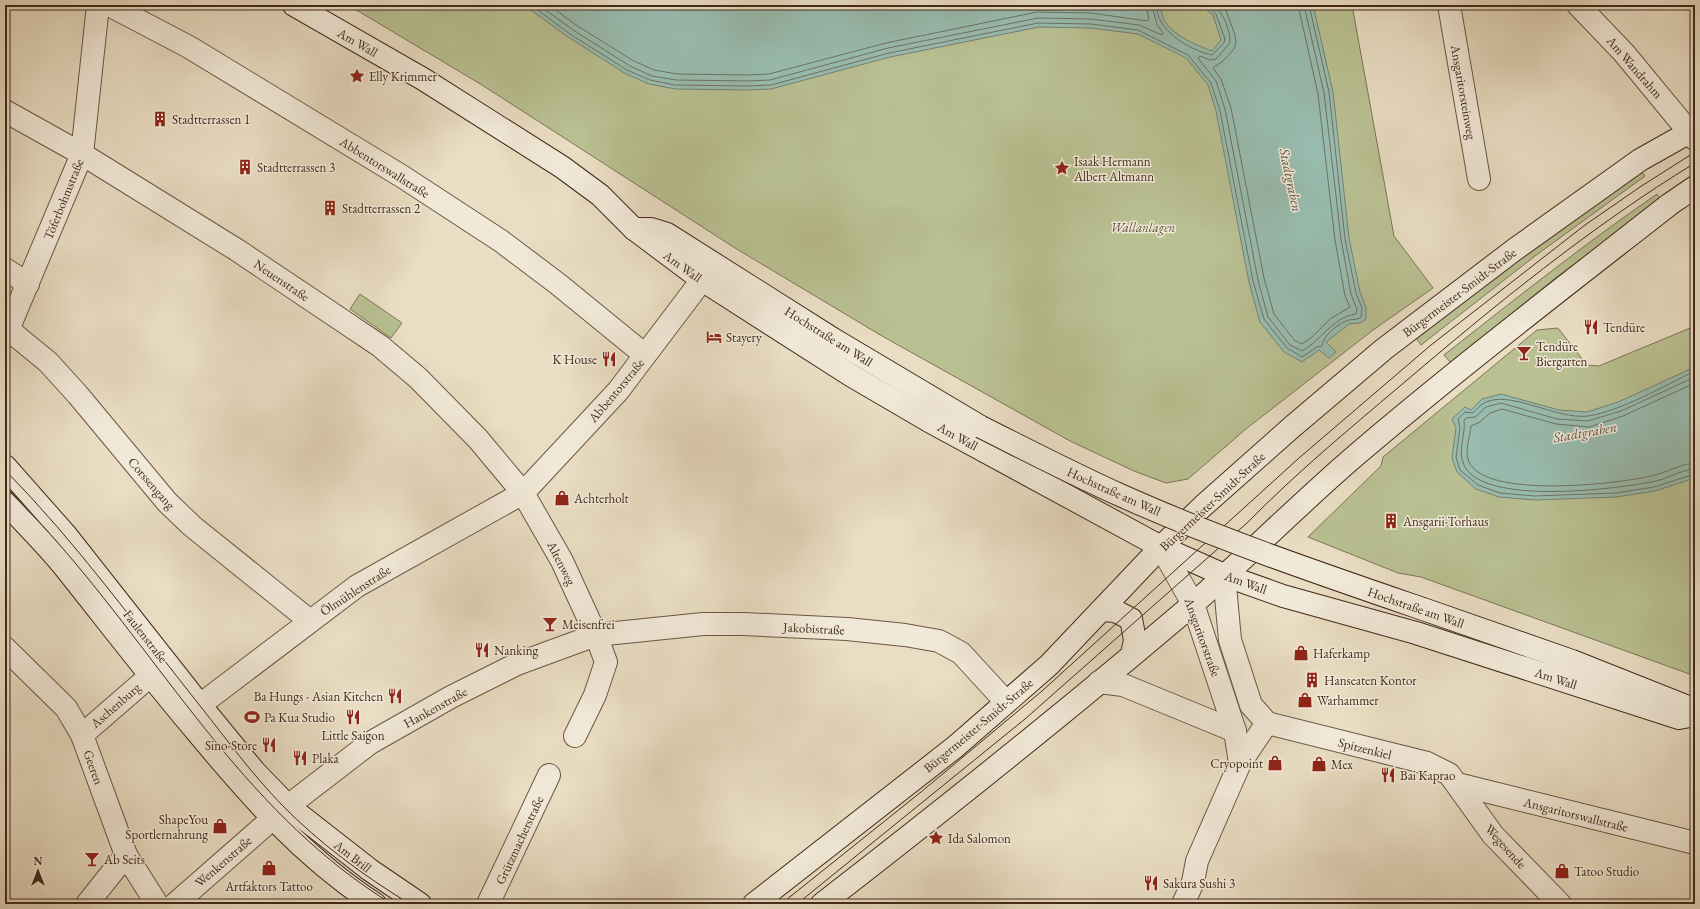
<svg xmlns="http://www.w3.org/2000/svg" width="1700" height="909" font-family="'EB Garamond',serif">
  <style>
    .green { fill: #b9c092; stroke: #7e7456 }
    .water { fill: #98bcaf; stroke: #768173 }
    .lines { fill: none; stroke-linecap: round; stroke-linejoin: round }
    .shore { stroke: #6e7264; stroke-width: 1 }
    .street-casing { stroke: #6c5644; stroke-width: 24 }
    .secondary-casing { stroke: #43291a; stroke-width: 24 }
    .street { stroke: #f1e9d8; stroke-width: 22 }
    .secondary { stroke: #f1e9d8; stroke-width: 22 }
    .tram { stroke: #43291a; stroke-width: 1 }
    .secondary-bridge-casing { stroke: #43291a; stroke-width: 24; stroke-linecap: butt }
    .secondary-bridge { stroke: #f1e9d8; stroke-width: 22 }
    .labels { text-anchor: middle; stroke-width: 3; stroke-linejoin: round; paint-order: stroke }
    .street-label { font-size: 13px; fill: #43291a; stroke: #f1e9d8 }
    .poi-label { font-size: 13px; fill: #43291a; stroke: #f1e9d8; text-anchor: start }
    .park-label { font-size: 13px; font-style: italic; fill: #604f38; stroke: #f1e9d8 }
    .water-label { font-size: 14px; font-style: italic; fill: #584e3f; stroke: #f1e9d8 }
  </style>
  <rect width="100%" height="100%" fill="#e9ddc3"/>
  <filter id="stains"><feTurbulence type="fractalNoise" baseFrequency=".005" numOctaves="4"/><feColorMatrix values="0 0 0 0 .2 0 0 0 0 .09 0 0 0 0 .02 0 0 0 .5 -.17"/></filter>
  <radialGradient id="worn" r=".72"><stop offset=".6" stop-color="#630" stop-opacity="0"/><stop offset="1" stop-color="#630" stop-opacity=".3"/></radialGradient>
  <g class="green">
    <path d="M348,5h1004l42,231 39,52 -60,42 -127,99 -58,50 -22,4 -32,-12 -64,-30 -188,-105 -147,-88 -253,-163z"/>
    <path d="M1641,171l4,5 -110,80 -114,89 -6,-8 56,-44z"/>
    <path d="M1657,194l4,6 -107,79 -103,84 -7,-8c70,-55 139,-110 213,-161z"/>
    <path d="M360,294l42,29 -11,15 -41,-29z"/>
    <path d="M1695,326v350l-274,-99 -23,-4 -90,-36 73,-71 2,-9 154,-127 21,-2 29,37 12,1 7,-3z"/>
  </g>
  <g class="water">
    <path d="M524,5h638c-5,25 32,39 50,46l9,-11 -8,-25 -13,-10h113l20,87 16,146 11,54 6,16v11l-6,4 -11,1 -23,18 10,10 -7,6 -10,-8 -17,12 -18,-10 -24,-30 -11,-40 -33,-171 -8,-26 -22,-27 -48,-24 -48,-6 -51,-1 -149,30 -119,32 -23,1 -73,-1 -26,-5 -23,-10 -58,-37z"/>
    <path d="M1695,367v111l-40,13 -39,6 -81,3 -36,-3 -23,-8 -19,-17 -5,-14 4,-30 -4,-9 13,-12 6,3 11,-11 19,-5 58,16 28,2 31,-10z"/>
  </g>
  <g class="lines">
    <g class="shore">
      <path d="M531,5l39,29 57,36 23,10 25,5 73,1 23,-1 118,-32 149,-30 53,1 47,6 50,25 23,28 9,28 33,170 11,38 23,29 15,9 15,-10 5,-1c1,-10 16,-23 27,-26 4,-1 8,0 12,-3l1,-9 -6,-15 -11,-54 -16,-147 -20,-87"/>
      <path d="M539,5l34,25 57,36 22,10 24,4 72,1 22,-1 118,-32 150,-30 53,1 48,6 23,10 1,-2 -6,-8 -5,-20"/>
      <path d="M549,5l27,20 56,35 22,10 23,4 71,1 21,-1 117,-31 151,-31 54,1 56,8 2,-2 -3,-14"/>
      <path d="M1157,5c-3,25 35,46 55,50l12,-12 1,-4 -9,-25 -9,-9"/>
      <path d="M1214,5c9,7 17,27 16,38l-14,16 -6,1 -10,-4 -2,2 18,23 9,28 33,171 10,37 22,28 12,6c20,-11 29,-33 54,-37l1,-5 -6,-15 -10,-55 -17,-146 -20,-88"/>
      <path d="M1224,5l11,30 1,8 -2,6 -11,12 -10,7 8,11 10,29 33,170 10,36 20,26 8,4 10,-7 18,-18 20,-12 -5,-11 -10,-56 -17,-146 -20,-89"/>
      <path d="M1695,371c-31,15 -74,40 -107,45 -32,4 -78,-27 -104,-13 -4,2 -8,7 -11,10l-8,-1 -7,7 2,9 -4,29 4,13 18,15 22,8 35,3 81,-3 38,-6 41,-13"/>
      <path d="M1695,377l-74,34 -33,10 -31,-2 -56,-16 -15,4 -11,10 -9,1 -2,2c2,15 -7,31 0,45 19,41 150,24 187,17 15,-2 29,-12 44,-13"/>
      <path d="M1695,383l-72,33 -34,11 -33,-3 -54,-15 -12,4 -10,9 -9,4c-1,11 -7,25 -2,36 17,37 148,22 182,14 15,-3 29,-12 44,-13"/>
    </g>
    <g class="street-casing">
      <g id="street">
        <path d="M109,5l80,42 214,130 98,64 57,43 87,71"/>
        <path d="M1449,5l30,174"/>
        <path d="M1578,5l46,48 71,86"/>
        <path d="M5,111l77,43 155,96 97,65 46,31 38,32 60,61 45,54 39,68 34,74 10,27 -11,33 -20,41"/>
        <path d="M5,269l23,15"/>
        <path d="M9,330l39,32 30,33 89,107 25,24 118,95"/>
        <path d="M5,337l77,-183 16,-149"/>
        <path d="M1161,547l32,57 42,127 5,32"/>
        <path d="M1224,575l6,65 21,65 16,18"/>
        <path d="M5,648l61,60 16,27 44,120 31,49"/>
        <path d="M1099,682l24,3 112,46"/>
        <path d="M200,705l157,-119 166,-93 95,-102 84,-111"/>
        <path d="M1267,723l160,40 22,11 44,61 67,69"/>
        <path d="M82,735l68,-59"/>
        <path d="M1457,784l238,59"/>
        <path d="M288,806l82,-63 81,-46 66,-33 79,-29 107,-11h41l103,5 58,6 34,6 22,12 45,49"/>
        <path d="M87,904l39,-49"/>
        <path d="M175,904l97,-85"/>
        <path d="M488,904l61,-129"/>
        <path d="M1183,904l10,-22 4,-21 43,-98 27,-40"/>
      </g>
    </g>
    <g class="secondary-casing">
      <g id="secondary">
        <path d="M294,5l129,74 139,88 38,28 34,34 68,51 150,96 77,45 232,126 63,28 59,21 133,37 263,85 16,-3"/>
        <path d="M634,229h17l16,5 166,105 148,88"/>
        <path d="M5,466l61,69 134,170 55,67 33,34 82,64 50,34"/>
        <path d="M5,502c20,22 42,43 61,67 43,54 85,109 130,162 55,66 107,126 179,173"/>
        <path d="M1423,609l149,52 116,46"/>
        <path d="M1103,610l12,1 16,8 4,21 -3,14"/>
        <path d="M754,904l201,-157 94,-82 112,-118 42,-41 89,-79 92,-78 130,-99 126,-90 55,-31"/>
        <path d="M822,904c125,-97 249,-196 370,-299 55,-48 107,-101 163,-149 102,-87 209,-169 315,-252l25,-17"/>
      </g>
    </g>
    <use href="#street" class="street"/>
    <use href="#secondary" class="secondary"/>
    <g class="tram">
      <path d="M5,470c72,73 132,157 196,237 26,33 51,67 81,98 37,38 82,71 128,99"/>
      <path d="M5,487c21,21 41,42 60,64 105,122 186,267 327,353"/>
      <path d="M781,904l140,-112 121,-101 257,-233 132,-113 154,-120 55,-38 55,-35"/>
      <path d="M797,904l228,-185 222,-196c48,-49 101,-93 153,-137 94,-80 190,-159 295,-223"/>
    </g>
    <g class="secondary-bridge-casing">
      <path id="secondary-bridge" d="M981,427c46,23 92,47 139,68 98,44 201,79 303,114"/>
    </g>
    <use href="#secondary-bridge" class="secondary-bridge"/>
  </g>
  <defs>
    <g id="sight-bare" transform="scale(1.2)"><path d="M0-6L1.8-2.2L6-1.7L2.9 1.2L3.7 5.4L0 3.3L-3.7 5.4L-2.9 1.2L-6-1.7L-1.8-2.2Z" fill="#8f2418" stroke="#f1e9d8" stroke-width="2.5" paint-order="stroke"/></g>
    <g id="building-bare" transform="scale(1.2)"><path d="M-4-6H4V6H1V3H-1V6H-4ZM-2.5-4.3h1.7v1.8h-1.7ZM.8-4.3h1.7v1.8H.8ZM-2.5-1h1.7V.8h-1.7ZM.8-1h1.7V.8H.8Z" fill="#8f2418" stroke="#f1e9d8" stroke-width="2.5" paint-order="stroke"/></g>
    <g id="restaurant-bare" transform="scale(1.2)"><path d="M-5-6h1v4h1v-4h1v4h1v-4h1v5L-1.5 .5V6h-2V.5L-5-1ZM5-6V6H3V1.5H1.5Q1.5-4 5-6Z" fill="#8f2418" stroke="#f1e9d8" stroke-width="2.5" paint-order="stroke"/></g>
    <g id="hotel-bare" transform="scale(1.2)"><path d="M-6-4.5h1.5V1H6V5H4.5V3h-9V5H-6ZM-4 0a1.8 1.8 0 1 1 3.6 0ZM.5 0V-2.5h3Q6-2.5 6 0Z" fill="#8f2418" stroke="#f1e9d8" stroke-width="2.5" paint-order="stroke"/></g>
    <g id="bar-bare" transform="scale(1.2)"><path d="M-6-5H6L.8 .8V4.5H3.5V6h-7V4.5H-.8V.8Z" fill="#8f2418" stroke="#f1e9d8" stroke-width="2.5" paint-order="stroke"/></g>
    <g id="shop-bare" transform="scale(1.2)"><path d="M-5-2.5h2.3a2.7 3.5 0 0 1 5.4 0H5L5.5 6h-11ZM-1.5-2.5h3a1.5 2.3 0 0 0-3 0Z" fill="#8f2418" stroke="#f1e9d8" stroke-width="2.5" paint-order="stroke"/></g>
    <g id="stadium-bare" transform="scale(1.2)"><path d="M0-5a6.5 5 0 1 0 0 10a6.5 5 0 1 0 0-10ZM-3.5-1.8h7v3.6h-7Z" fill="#8f2418" stroke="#f1e9d8" stroke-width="2.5" paint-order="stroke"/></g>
  </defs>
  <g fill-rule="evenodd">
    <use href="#sight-bare" x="357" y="76"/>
    <use href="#building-bare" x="160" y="119"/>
    <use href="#building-bare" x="245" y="167"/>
    <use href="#sight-bare" x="1062" y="168"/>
    <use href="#building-bare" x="330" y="208"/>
    <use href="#restaurant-bare" x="1591" y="327"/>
    <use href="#hotel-bare" x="714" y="337"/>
    <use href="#bar-bare" x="1524" y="353"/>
    <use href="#restaurant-bare" x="609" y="359"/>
    <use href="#shop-bare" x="562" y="498"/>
    <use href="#building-bare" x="1391" y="521"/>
    <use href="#bar-bare" x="550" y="624"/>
    <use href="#restaurant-bare" x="482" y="650"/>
    <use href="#shop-bare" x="1301" y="653"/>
    <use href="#building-bare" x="1312" y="680"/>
    <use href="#restaurant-bare" x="395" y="696"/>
    <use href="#shop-bare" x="1305" y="700"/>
    <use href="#stadium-bare" x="252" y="717"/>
    <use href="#restaurant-bare" x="353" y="717"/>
    <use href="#restaurant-bare" x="269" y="745"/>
    <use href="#restaurant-bare" x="300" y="758"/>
    <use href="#shop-bare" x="1275" y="763"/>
    <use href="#shop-bare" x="1319" y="764"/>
    <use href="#restaurant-bare" x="1388" y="775"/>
    <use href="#shop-bare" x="220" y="826"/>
    <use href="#sight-bare" x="936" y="838"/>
    <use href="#bar-bare" x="92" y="859"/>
    <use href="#shop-bare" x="269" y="868"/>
    <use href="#shop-bare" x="1562" y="871"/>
    <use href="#restaurant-bare" x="1151" y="883"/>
  </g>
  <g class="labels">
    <g class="street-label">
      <text transform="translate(358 42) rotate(30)" y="5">Am Wall</text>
      <text transform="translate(1635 67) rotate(49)" y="5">Am Wandrahm</text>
      <text transform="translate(1464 92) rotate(80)" y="5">Ansgaritorsteinweg</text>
      <text transform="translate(385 167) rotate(32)" y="5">Abbentorswallstraße</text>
      <text transform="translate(63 199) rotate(-68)" y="5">Töferbohmstraße</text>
      <text transform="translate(683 266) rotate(36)" y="5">Am Wall</text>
      <text transform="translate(282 280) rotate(34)" y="5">Neuenstraße</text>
      <text transform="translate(1459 292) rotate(-37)" y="5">Bürgermeister-Smidt-Straße</text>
      <text transform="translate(829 336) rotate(32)" y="5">Hochstraße am Wall</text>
      <text transform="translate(616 390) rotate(-50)" y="5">Abbentorstraße</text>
      <text transform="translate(958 436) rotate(29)" y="5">Am Wall</text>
      <text transform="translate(152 483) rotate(49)" y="5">Corssengang</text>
      <text transform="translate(1114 491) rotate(24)" y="5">Hochstraße am Wall</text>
      <text transform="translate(1212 501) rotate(-43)" y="5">Bürgermeister-Smidt-Straße</text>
      <text transform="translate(562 563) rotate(63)" y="5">Altenweg</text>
      <text transform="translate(1246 582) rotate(20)" y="5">Am Wall</text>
      <text transform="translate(355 590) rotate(-33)" y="5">Ölmühlenstraße</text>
      <text transform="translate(1416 607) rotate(19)" y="5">Hochstraße am Wall</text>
      <text transform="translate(814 628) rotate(3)" y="5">Jakobistraße</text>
      <text transform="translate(146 636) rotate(52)" y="5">Faulenstraße</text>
      <text transform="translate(1203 637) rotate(70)" y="5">Ansgaritorstraße</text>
      <text transform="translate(1556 678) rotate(18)" y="5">Am Wall</text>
      <text transform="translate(115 705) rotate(-41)" y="5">Aschenburg</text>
      <text transform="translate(435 707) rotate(-29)" y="5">Hankenstraße</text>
      <text transform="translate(978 725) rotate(-40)" y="5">Bürgermeister-Smidt-Straße</text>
      <text transform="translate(1365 748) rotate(14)" y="5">Spitzenkiel</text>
      <text transform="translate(94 767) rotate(70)" y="5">Geeren</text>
      <text transform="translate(1576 814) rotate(14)" y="5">Ansgaritorswallstraße</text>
      <text transform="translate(519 840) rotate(-65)" y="5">Grützmacherstraße</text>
      <text transform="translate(1506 846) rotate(48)" y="5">Wegesende</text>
      <text transform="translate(353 856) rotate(38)" y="5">Am Brill</text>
      <text transform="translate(223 861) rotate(-41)" y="5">Wenkenstraße</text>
    </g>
    <g class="poi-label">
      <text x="369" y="81">Elly Krimmer</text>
      <text x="172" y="124">Stadtterrassen 1</text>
      <text x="1074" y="166">Isaak Hermann<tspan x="1074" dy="15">Albert Altmann</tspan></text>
      <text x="257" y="172">Stadtterrassen 3</text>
      <text x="342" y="213">Stadtterrassen 2</text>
      <text x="1603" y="332">Tendüre</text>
      <text x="726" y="342">Stayery</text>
      <text x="1536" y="351">Tendüre<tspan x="1536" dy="15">Biergarten</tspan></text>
      <text x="597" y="364" text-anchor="end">K House</text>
      <text x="574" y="503">Achterholt</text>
      <text x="1403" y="526">Ansgarii-Torhaus</text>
      <text x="562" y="629">Meisenfrei</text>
      <text x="494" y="655">Nanking</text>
      <text x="1313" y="658">Haferkamp</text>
      <text x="1324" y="685">Hanseaten Kontor</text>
      <text x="383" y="701" text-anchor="end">Ba Hungs - Asian Kitchen</text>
      <text x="1317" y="705">Warhammer</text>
      <text x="264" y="722">Pa Kua Studio</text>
      <text x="353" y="740" text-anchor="middle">Little Saigon</text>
      <text x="257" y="750" text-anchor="end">Sino-Store</text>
      <text x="312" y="763">Plaka</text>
      <text x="1263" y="768" text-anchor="end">Cryopoint</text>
      <text x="1331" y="769">Mex</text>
      <text x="1400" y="780">Bai Kaprao</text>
      <text x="208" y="824" text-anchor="end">ShapeYou<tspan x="208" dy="15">Sportlernahrung</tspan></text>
      <text x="948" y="843">Ida Salomon</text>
      <text x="104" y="864">Ab Seits</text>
      <text x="1574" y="876">Tatoo Studio</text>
      <text x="1163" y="888">Sakura Sushi 3</text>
      <text x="269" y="891" text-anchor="middle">Artfaktors Tattoo</text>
    </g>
    <g class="park-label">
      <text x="1143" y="232">Wallanlagen</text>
    </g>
    <g class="water-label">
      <text transform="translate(1291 180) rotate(78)" y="5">Stadtgraben</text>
      <text transform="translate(1585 432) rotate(-10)" y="5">Stadtgraben</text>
    </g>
  </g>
  <rect width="1700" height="909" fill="none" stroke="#e9ddc3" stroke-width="20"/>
  <rect x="6" y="6" width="1688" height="897" fill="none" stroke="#43291a" stroke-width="2"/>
  <rect x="10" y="10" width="1680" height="889" fill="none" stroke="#43291a"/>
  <g transform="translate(38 871)" stroke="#f1e9d8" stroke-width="3" paint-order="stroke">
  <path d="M0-3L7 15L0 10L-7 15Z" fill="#43291a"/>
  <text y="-6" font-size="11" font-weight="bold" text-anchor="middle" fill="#43291a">N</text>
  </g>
  <rect width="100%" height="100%" filter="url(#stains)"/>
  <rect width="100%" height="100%" fill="url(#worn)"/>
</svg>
